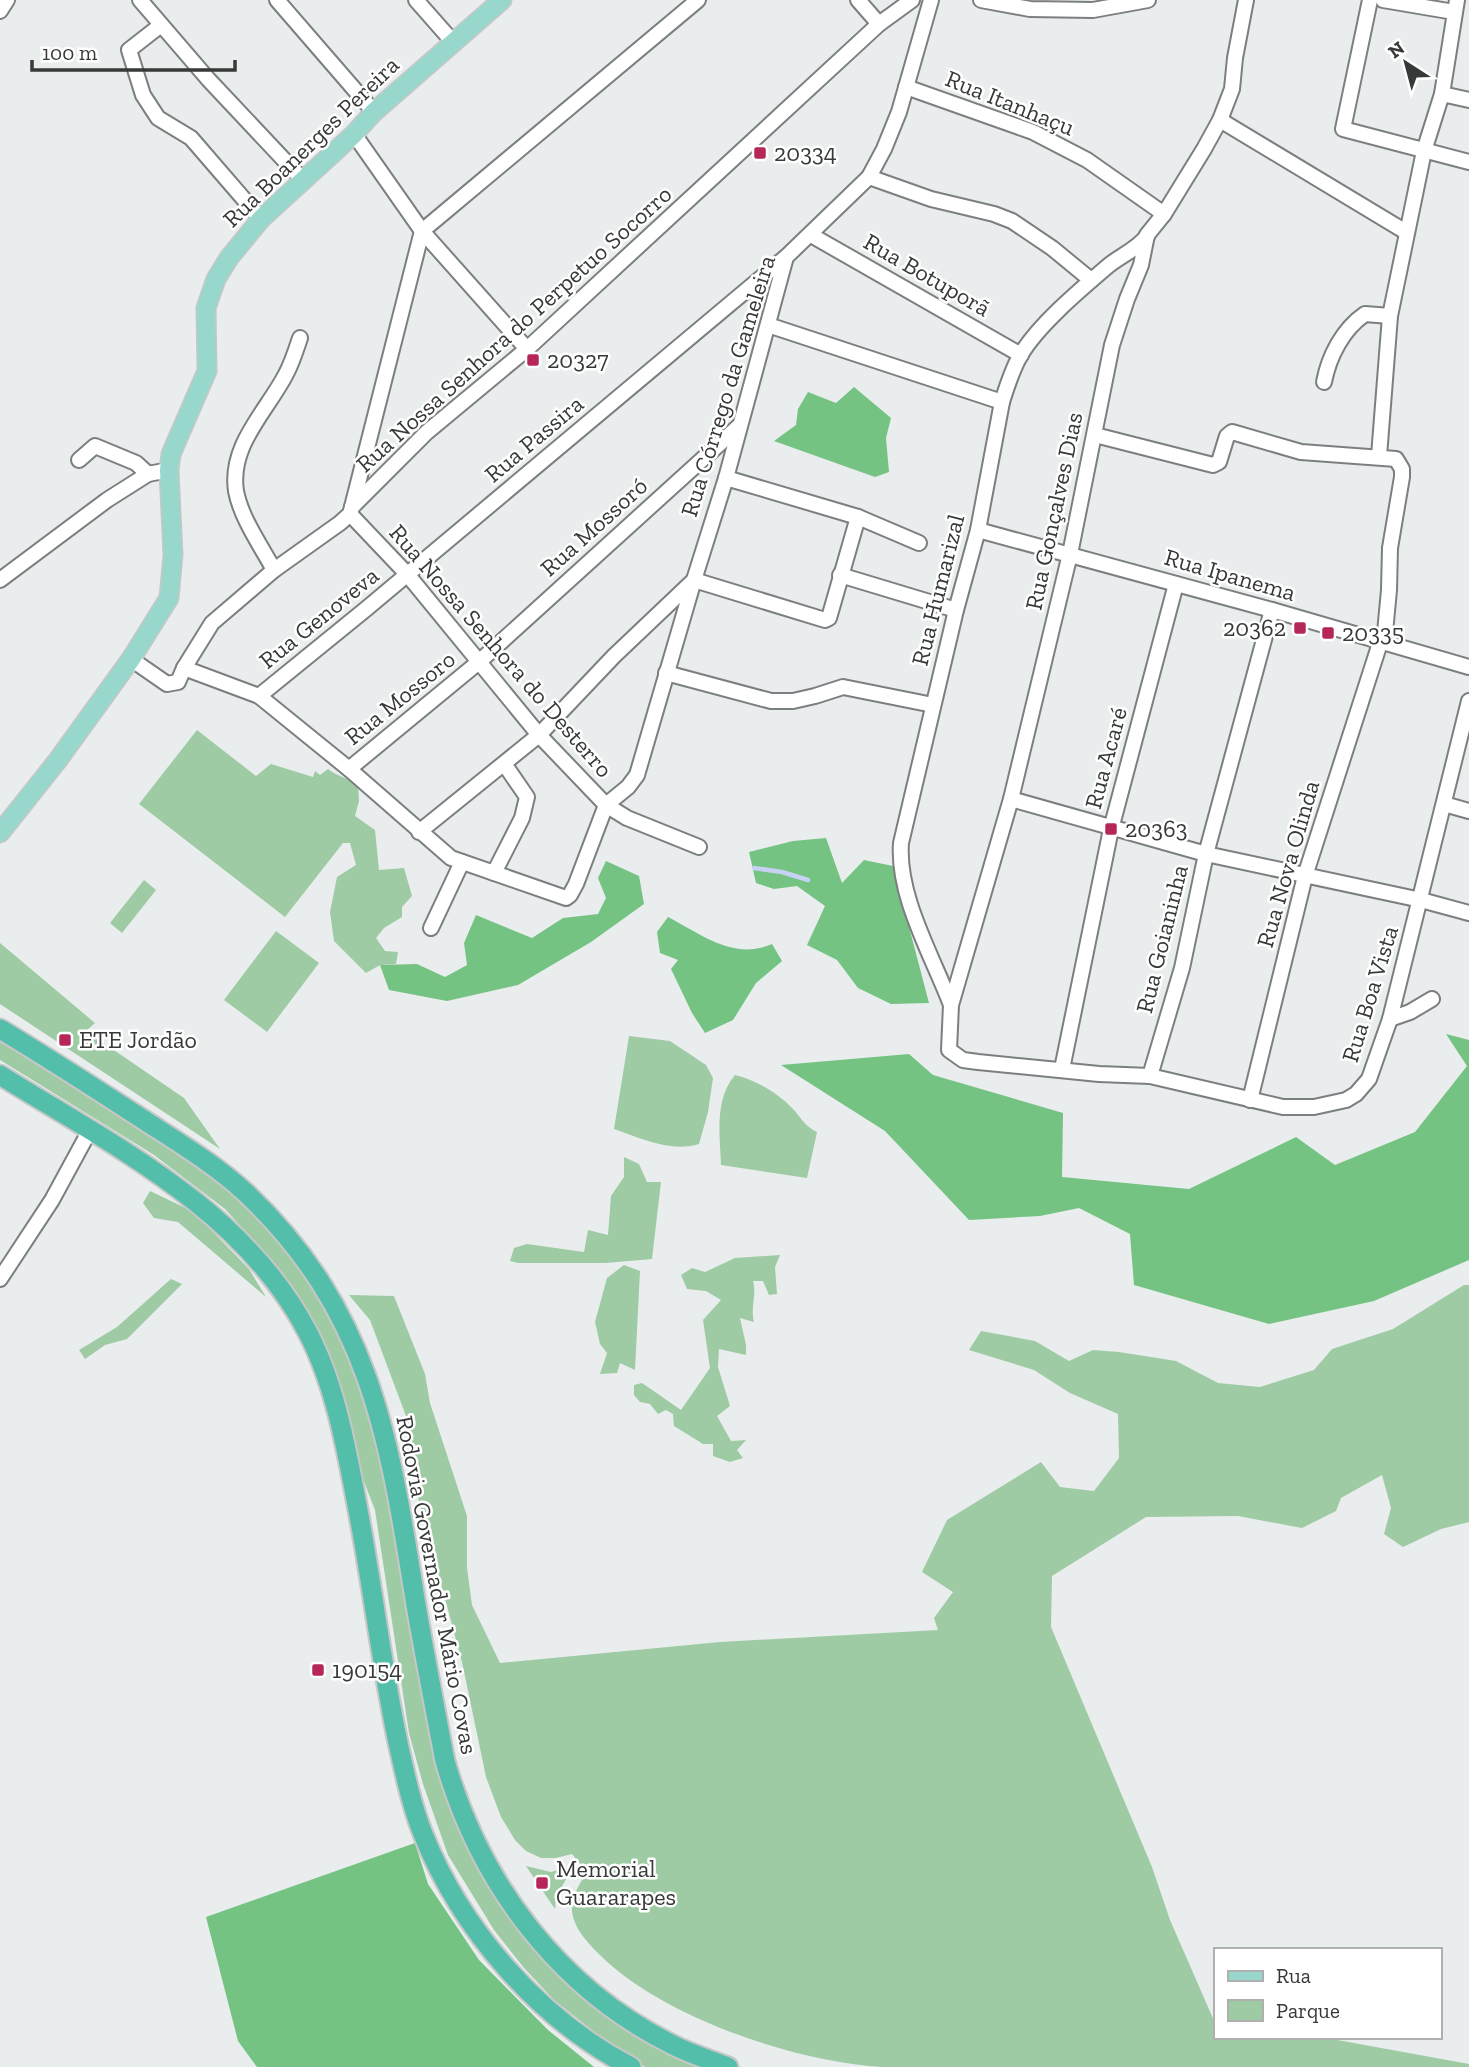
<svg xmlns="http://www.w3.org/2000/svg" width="1469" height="2067" font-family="'Zilla Slab',serif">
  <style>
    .green { fill: #9ecba3 }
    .forest { fill: #75c382 }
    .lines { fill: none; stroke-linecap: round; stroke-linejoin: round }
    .stream { stroke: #c7d1f3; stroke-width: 4.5 }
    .minor-casing { stroke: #7c7f80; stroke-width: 18 }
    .major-casing { stroke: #c7c7c7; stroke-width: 21 }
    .highway-casing { stroke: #c7c7c7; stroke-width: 23 }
    .minor { stroke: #fff; stroke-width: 14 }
    .major { stroke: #98d8cc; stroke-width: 18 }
    .highway { stroke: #53beaa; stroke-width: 19 }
    .poi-dot { fill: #b52759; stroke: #fff; stroke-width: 2.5 }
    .labels { text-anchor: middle; stroke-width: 5; stroke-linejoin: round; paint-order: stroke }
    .street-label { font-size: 24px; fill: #373838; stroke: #fff }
    .poi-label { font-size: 24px; fill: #373838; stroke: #fff; text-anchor: start }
  </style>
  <rect width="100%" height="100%" fill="#e9edee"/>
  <g class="green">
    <path d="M197,730l59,46 15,-12 42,13 2,-6 5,4 8,-6c9,7 19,9 30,16l1,16 -4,15 20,14 4,40 25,-2 8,28 -10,11v10l-18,11 -8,10 9,13 13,1 -2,12 -16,1 -14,8 -32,-32 -4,-29 7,-35 19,-12 -6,-22h-7l-58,74 -146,-113z"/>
    <path d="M144,880l12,10 -34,43 -12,-10z"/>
    <path d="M276,931l43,32 -52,69 -43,-32z"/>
    <path d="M0,943l95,80 -9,8 98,67 36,51 -220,-145z"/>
    <path d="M629,1036l41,5 36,24 7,13 -5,34 -9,32c-27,9 -59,-6 -85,-15z"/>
    <path d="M0,1037l107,66 120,84 64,66 44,68 39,93 64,348 121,210 151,95h-65l-23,-13 -68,-54 -30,-32 -30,-38 -46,-75 -25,-71 -14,-51 -34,-223 -92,-237 -58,-64 -71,-54 -154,-95z"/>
    <path d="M735,1075c21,5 43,18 58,34 8,9 13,18 24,23l-10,46 -86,-13c-1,-30 -7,-65 14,-90z"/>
    <path d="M624,1157l15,7 8,18h14l-9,77 -47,4h-87l-8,-2 4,-13 13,-4 57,8 4,-22 20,5 3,-39 13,-19z"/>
    <path d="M150,1191l44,21 55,57 17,28 -88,-75 -24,-4 -11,-15z"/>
    <path d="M780,1255l-5,12 2,27 -8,1 -6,-14h-10c4,14 -3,27 1,41l-14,-4 6,27v10l-27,-6 -1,18 12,39 -13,10 14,25 15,-1 -9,10 6,8 -13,4 -17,-6v-12h-10l-29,-18 -1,-12 -7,-4 -8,4 -8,-10 -10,-2 -6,-7v-10l8,-2 39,27 29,-42 -7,-48 18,-20 -15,-9 -19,-2 -6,-14 11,-7 13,4 30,-14z"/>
    <path d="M624,1265l16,6 -5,99 -15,-7 -3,10 -17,1 7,-21 -7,-9 -5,-22 12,-44z"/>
    <path d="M171,1279l11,5 -55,55 -22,6 -20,14 -6,-9 38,-23z"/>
    <path d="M1464,1285h5v237l-28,7 -38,18 -19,-13 7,-26 -9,-33 -41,23 -5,13 -34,17 -64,-12 -92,1 -94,59 -1,51 101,240 18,53 45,103v14h106l148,27v3h-587c-87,-5 -220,-50 -282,-112 -12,-12 -26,-26 -28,-44 -1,-14 8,-28 15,-39l-15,-18 -16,4h-15l-15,-7 -11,-11 -14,-23 -15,-40 -24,-115 -46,-172 -7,-66 -39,-104 -21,-25 45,1 31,78 5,29 37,113v52l5,37 28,58 220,-21 218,-12 -4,-12 19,-26 -31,-20 25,-52 94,-58 19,25 34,4 25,-33 -1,-44 -48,-21 -36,-23 -65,-20 12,-19 54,10 34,20 24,-11 26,2 57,9 42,22 42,4 54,-17 18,-21 61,-20z"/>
    <path d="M574,1865l-18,32 -1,12 -29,-43 25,6z"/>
  </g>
  <g class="forest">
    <path d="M854,387l37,31 -5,20 3,34 -14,5 -101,-36 22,-16 2,-16 10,-17 28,11z"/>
    <path d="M826,838l16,45 22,-23 29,6 36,137 -38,1 -33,-16 -21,-28 -30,-15 18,-39 -28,-20 -23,3 -18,-6 -7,-31 44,-11z"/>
    <path d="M606,861l33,15 5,28 -53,38 -73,43 -71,16 -58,-11 -9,-25 37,-1 28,13 22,-12 -3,-22 12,-28 56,23 31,-20 35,-4 8,-16 -8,-20z"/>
    <path d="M668,917c33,17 66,44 104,27l10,17 -26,22 -23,37 -28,13 -13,-20 -21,-44 7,-9 -18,-7 -3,-21z"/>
    <path d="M1446,1034l23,6v220l-95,41 -105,23 -135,-39 -4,-51 -51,-26 -39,8 -71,4 -84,-89 -104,-66 128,-11 24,21 130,38 -1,64 127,12 107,-52 39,28 80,-33 52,-66z"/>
    <path d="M415,1843l13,41 51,76 69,70 46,37h-337l-19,-26 -32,-124z"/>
  </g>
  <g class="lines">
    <path class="stream" d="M754,868l28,4 26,8"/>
    <g class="minor-casing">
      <g id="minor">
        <path d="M140,0l68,79 94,100"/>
        <path d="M277,0l97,112"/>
        <path d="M416,0l37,42"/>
        <path d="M858,0l21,24"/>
        <path d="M981,0l49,9 63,1 55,-10"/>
        <path d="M1246,0l-11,58 -3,31 -12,31 -16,29 -40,65 -17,21 -6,30 -14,34 -15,46 -42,209 -59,245 -60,206 -2,45 14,10 15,2 121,12 51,2 133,31h31l32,-7 10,-6 13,-15 21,-60 79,-318"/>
        <path d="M1370,0l-27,129 126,33"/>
        <path d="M1383,0l71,12"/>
        <path d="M0,11l7,-11"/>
        <path d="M161,25l-32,25 14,45 15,23 33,20 70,81"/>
        <path d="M906,87l127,45 54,28 77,54"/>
        <path d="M1442,94l27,6"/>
        <path d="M1220,120l186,112"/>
        <path d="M354,134l68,97 105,118"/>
        <path d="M869,177l62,22 63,15 18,7 40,27 39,32"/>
        <path d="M811,235l210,120"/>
        <path d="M768,325l234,77"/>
        <path d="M1324,382c5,-26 19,-53 41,-68l25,2"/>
        <path d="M1095,435l118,30 6,-3 8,-26 5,-4 69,20 95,7 6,10v8l-12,71 -1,42 -5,53"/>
        <path d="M1379,456l11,-140 34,-165 18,-57 15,-94"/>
        <path d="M79,460l16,-14 41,17 12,11"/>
        <path d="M726,478l132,39 61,26"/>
        <path d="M352,507l70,-276 276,-231"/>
        <path d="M350,514l57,60 132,161 67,70 21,13 72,29"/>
        <path d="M978,530l294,80 197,57"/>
        <path d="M274,570c-13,-24 -33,-52 -38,-79 -7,-46 31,-80 50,-117 6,-11 10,-24 14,-36"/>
        <path d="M840,575l116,35"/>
        <path d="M0,580l107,-80 41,-26 21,-4"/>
        <path d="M694,580l131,40 4,-2 29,-101"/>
        <path d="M131,659l36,25 11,-2 6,-14 28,-45 62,-53 66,-47 10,-9 2,-7 75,-75 100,-83 352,-325 33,-24"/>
        <path d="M184,668l75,28 90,73 102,89 115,40 4,-3 6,-11 30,-79"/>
        <path d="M666,673l105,28h22l22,-5 28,-9 90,18"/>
        <path d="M259,696l107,-87 420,-352 83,-80 15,-28 15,-37 32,-112"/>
        <path d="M349,769l131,-108 258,-234"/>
        <path d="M1011,799l195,55 215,46 48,13"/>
        <path d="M1444,804l25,7"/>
        <path d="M606,805l22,-18 9,-12 57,-195 32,-102 60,-221"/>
        <path d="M419,832l120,-97 75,-79 79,-75"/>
        <path d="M494,873l28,-55 5,-21 -22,-32"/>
        <path d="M431,928l31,-66"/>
        <path d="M951,1005c-19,-50 -54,-109 -50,-162l55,-233 22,-80 24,-128c5,-16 10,-32 18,-46 17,-30 61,-67 88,-90 12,-10 31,-18 39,-30"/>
        <path d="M1390,1019l20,-7 22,-13"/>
        <path d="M1062,1069l49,-240 65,-245"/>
        <path d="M1150,1076l32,-108 24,-114 66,-244"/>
        <path d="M1250,1100l55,-224 75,-233"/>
        <path d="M0,1279l52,-79 38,-70"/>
      </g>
    </g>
    <g class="major-casing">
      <path id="major" d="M0,833l58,-73 73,-101 38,-61 4,-43 -4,-85 2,-16 36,-83 -1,-63 10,-29 13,-21 32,-39 93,-85 20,-22 128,-112"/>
    </g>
    <g class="highway-casing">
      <g id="highway">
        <path d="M0,1029c50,30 99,62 147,93 34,22 70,44 99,71 126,119 144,250 170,412 9,52 19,104 29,156 35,122 113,227 228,284 18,9 37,15 55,22"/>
        <path d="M0,1075c112,70 243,134 307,256 28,53 39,116 50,174 15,77 24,156 40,233 7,32 14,66 26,96 39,97 116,185 208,233"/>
      </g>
    </g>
    <use href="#minor" class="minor"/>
    <use href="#major" class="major"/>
    <use href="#highway" class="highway"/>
  </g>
  <g class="poi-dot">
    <rect x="753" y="146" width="14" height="14" rx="3.5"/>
    <rect x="526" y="353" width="14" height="14" rx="3.5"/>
    <rect x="1293" y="621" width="14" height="14" rx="3.5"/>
    <rect x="1321" y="626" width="14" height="14" rx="3.5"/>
    <rect x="1104" y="822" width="14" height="14" rx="3.5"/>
    <rect x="58" y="1033" width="14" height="14" rx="3.5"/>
    <rect x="311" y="1663" width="14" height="14" rx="3.5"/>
    <rect x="535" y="1876" width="14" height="14" rx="3.5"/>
  </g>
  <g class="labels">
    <g class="street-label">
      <text transform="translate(1010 103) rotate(22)" y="8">Rua Itanhaçu</text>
      <text transform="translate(311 142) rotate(-44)" y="8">Rua Boanerges Pereira</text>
      <text transform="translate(927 275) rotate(30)" y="8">Rua Botuporã</text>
      <text transform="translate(514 329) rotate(-42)" y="8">Rua Nossa Senhora do Perpetuo Socorro</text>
      <text transform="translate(728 386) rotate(-73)" y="8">Rua Córrego da Gameleira</text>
      <text transform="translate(534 439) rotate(-40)" y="8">Rua Passira</text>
      <text transform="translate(1054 511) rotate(-78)" y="8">Rua Gonçalves Dias</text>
      <text transform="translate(594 527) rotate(-42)" y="8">Rua Mossoró</text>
      <text transform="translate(1230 575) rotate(16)" y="8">Rua Ipanema</text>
      <text transform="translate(938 590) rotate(-76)" y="8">Rua Humarizal</text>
      <text transform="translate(319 618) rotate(-39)" y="8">Rua Genoveva</text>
      <text transform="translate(501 651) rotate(49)" y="8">Rua Nossa Senhora do Desterro</text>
      <text transform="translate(400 698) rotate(-39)" y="8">Rua Mossoro</text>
      <text transform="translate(1106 758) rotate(-75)" y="8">Rua Acaré</text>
      <text transform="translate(1288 864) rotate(-74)" y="8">Rua Nova Olinda</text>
      <text transform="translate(1162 939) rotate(-76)" y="8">Rua Goianinha</text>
      <text transform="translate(1370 994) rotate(-73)" y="8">Rua Boa Vista</text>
      <text transform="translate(437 1585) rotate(79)" y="8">Rodovia Governador Mário Covas</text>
    </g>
    <g class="poi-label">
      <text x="774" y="161">20334</text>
      <text x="547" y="368">20327</text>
      <text x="1286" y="636" text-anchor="end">20362</text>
      <text x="1342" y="641">20335</text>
      <text x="1125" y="837">20363</text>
      <text x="79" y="1048">ETE Jordão</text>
      <text x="332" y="1678">190154</text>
      <text x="556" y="1877">Memorial<tspan x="556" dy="28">Guararapes</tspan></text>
    </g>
  </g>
  <rect x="1214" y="1948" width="228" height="91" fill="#ffffff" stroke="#afafaf" stroke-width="2"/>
  <rect x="1228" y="1971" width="35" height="10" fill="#98d8cc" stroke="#afafaf" stroke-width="2"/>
  <text x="1276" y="1983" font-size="21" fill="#373838">Rua</text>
  <rect x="1228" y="2000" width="35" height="21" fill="#9ecba3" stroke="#afafaf" stroke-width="2"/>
  <text x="1276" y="2018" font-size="21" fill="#373838">Parque</text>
  <g transform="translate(1406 63) rotate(324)" stroke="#ffffff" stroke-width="5" paint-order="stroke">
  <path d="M0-5L12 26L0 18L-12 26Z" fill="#373838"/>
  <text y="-10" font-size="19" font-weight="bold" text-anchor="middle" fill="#373838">N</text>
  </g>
  <path d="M32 60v10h203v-10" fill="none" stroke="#373838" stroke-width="3.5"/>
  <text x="42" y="60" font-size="21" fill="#373838" stroke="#ffffff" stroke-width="5" paint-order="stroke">100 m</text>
</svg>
